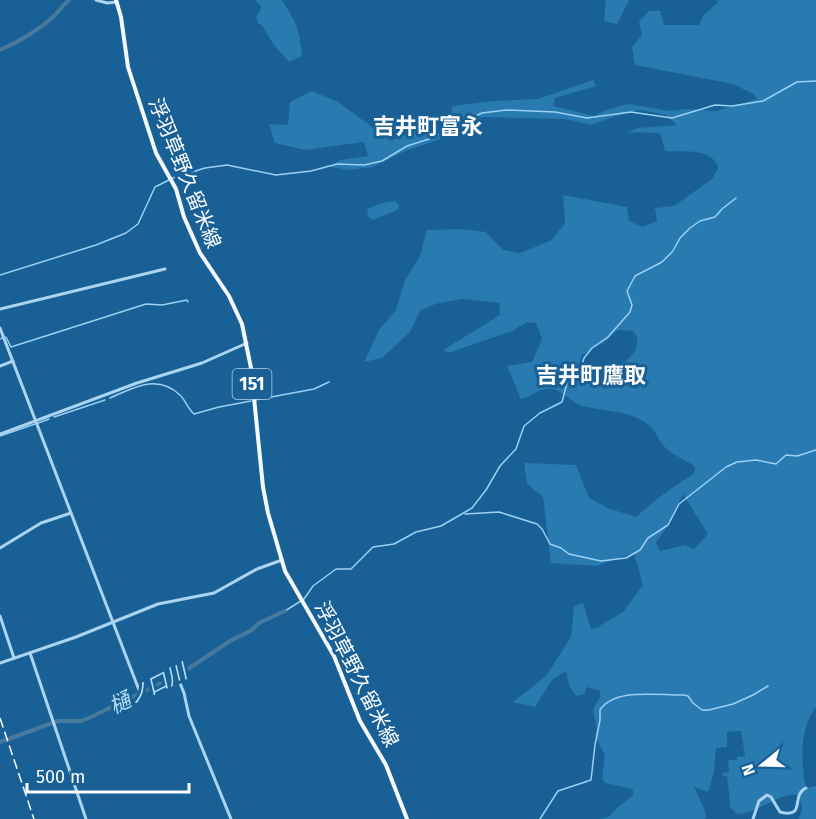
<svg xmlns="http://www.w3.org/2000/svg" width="816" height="819" font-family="'Fira Sans','Noto Sans JP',sans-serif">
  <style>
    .green { fill: #287ab1; fill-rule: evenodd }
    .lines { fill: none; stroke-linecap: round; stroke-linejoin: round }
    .stream { stroke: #9cd1f3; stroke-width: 1.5 }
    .river { stroke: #477a9f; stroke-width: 4 }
    .tertiary { stroke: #aad4f0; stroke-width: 3 }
    .primary { stroke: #f3f9ff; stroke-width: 4 }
    .rail { stroke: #fff; stroke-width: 1.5; stroke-dasharray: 10 4.5; stroke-linecap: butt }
    .labels { text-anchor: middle; stroke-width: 6; stroke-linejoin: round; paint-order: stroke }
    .shield { fill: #186095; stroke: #bacfdf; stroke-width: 1.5 }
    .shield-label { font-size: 18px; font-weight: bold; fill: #fff }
    .street-label { font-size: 20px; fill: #fff; stroke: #186095 }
    .water-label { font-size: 21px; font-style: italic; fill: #b6ddf7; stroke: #186095 }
    .quarter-label { font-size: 22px; font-weight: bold; fill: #fff; stroke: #186095 }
  </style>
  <rect width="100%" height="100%" fill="#186095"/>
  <g class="green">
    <path d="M255,0h27c14,22 18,30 20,56l-13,6 -16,-18 -11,-19 -4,-2 -2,-7 3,-3 2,-7z"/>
    <path d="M606,0h23l-12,24 -13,-3z"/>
    <path d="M716,0h100v707c-17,22 -15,55 -10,81l10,-2v33h-18c6,-7 5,-19 -3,-25 -20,2 -37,19 -58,20l-8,-8 1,-4 -3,-26h-4v-3l6,-1 -1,-12h9v-3l8,-1 -4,-25 -14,1v15l-11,1 -2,24 -6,20 -14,-5 11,24 1,6 -2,2h-103l9,-3c4,-7 17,-15 24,-22l-2,-5 -27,-6 -3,-4 3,-24 -10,-19 2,-6 -4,-20 7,-13v-6l-13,-4 -3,7 -8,2 -7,-11 -3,-14 -14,9 -17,27 -22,-5 33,-26 25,-39 3,-31 9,-3 8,26 5,-1 27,-16 20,-27 -9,-32 -38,13 -45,-3 -8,-66 -16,-13 -3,-21 52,2 13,33 21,11 27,8c4,-7 48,-39 57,-43l1,-7c-8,-7 -19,-10 -27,-17 -12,-10 -10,-22 -27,-30 -19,-10 -38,-9 -58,-14 -14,-4 -21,-19 -37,-17 -9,1 -16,8 -25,10l-14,-33 25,-4 10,-23 -6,-16 -9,-1 -15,9 -64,22 -5,-3 57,-35 -1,-12 -37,-4 -27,5 -15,7 -10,21 -28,26 -18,4 15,-32 17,-20 9,-30 15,-24 7,-26 34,-1 25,3 17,18 17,3 32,-13 13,-17 -2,-28 64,12 2,14 14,6 14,-6 -2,-13 19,-2 38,-27 6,-11c-5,-21 -35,-16 -53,-17l-5,-18 -32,-1 10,-4 39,-3 -11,-10 -26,-5 -24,6 -25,9 -26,-6 -82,-2 -21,8 -12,11 -45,15 -32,16 -23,3 -19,-3 8,-7 29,-4 -4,-14 -59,8 -30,-7 -6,-19 19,1 2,-23 22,-11 26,11 53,39c8,-4 14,-8 23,-10 6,-1 14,3 20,1 13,-4 16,-15 19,-26l39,-5 46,-2 55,-19 3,6 -41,12 -2,8 41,10 12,-6 22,-6 41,7 18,-2 29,2 38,-11 3,-1 -2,-4 -22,-11 -98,-19 -3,-18 10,-12 -3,-13 10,-11h11l4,14h35l4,-9 15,-14zM617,330c4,0 11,0 15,1 3,2 5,5 5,8 4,18 -32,40 -48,38 -8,-5 -11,-13 -7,-22l23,-13zM683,494l25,40 -14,15 -9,-4 -25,6 -4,-9c13,-15 18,-31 27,-48z"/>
    <path d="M395,201l4,4v4l-26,11 -4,-2 -2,-5 2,-5 13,-5z"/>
  </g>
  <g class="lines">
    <g class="stream">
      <path d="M0,275l96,-30 30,-12 12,-9 17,-37 18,-9 32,-10 22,-3 49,10 35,-4 26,-7 27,1 18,-4 25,-15 22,-7 53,-26 24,-3 49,2 32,6 44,-6 41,6 43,-13 17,1 31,-5 34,-19 19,-1"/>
      <path d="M6,337l5,10 135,-43 16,1 25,-5 1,2"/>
      <path d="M0,339l2,-1"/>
      <path d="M110,398c23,-10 47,-25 70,-3 6,6 8,14 14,19l25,-7 32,-6"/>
      <path d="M255,400l59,-11 15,-7"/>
      <path d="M54,417l51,-17"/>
      <path d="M38,423l11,-4"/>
      <path d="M0,436l35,-12"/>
      <path d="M465,514l34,-2 38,12 5,5 8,15 11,4 8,6 32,7 25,-3 14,-8 8,-12 20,-13 11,-21 47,-37 11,-5 19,-2 20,4 10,-9 11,1 19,-6"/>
      <path d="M285,611l19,-12 9,-13 23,-17h15l22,-22 21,-3 22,-12 25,-6 31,-18 14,-18 14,-24 16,-17 8,-23 16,-13 22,-11 6,-23 14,-14 2,-7 8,-10 16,-11 22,-25 2,-7 -5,-14 8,-15 27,-14 11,-11 7,-13 10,-10 10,-7 15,-4 7,-8 14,-11"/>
      <path d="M540,819l18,-28 33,-11 4,-35 5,-25v-10c15,-23 60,-14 84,-15l4,1 5,7 9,7h7l24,-6 20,-9 15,-9"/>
    </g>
    <g class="river">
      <path d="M0,50c18,-8 39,-20 53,-33 7,-7 8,-10 16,-17"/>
      <path d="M0,742l58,-21h23l10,-4 91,-44 48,-32 22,-11 7,-7 26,-12"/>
    </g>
    <g class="tertiary">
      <path d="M96,0l11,3 10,-1"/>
      <path d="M0,309l165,-40"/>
      <path d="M0,328l139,362"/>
      <path d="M0,366l13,-5"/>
      <path d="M0,434l137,-51 65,-20 45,-20"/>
      <path d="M0,548l41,-25 30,-10"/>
      <path d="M0,616l14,42"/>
      <path d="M30,653l56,166"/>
      <path d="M0,663l76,-26 82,-33 56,-11 43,-24 25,-9"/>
      <path d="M176,673l8,20 5,23 42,103"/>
      <path d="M753,819l6,-18 8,-6 4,2 9,15c27,7 10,-17 26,-24"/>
    </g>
    <path class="primary" d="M116,0l5,17 7,50 28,86 20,36 8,28 16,36 29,43 13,28 9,44 12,119 5,26 17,58 49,85 26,65 26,44 21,54"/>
    <path class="rail" d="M0,718l34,101"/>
  </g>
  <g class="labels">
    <rect class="shield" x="232.5" y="369" width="39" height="30" rx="4.5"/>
    <g class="shield-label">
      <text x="252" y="390">151</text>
    </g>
    <g class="street-label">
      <text transform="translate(185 173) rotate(68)" y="7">浮羽草野久留米線</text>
      <text transform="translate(357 674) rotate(63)" y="7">浮羽草野久留米線</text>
    </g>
    <g class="water-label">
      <text transform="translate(148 689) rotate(-27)" y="7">樋ノ口川</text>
    </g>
    <g class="quarter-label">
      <text x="428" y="134">吉井町富永</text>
      <text x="591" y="383">吉井町鷹取</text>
    </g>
  </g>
  <g transform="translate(762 765) rotate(251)" stroke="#186095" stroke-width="4.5" paint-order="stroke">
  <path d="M0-4.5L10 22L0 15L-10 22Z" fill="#ffffff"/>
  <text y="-9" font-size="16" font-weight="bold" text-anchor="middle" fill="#ffffff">N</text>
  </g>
  <path d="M27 783v9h162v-9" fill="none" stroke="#ffffff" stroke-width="3"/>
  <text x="36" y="783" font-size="18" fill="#ffffff" stroke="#186095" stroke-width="4.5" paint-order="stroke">500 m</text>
</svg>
